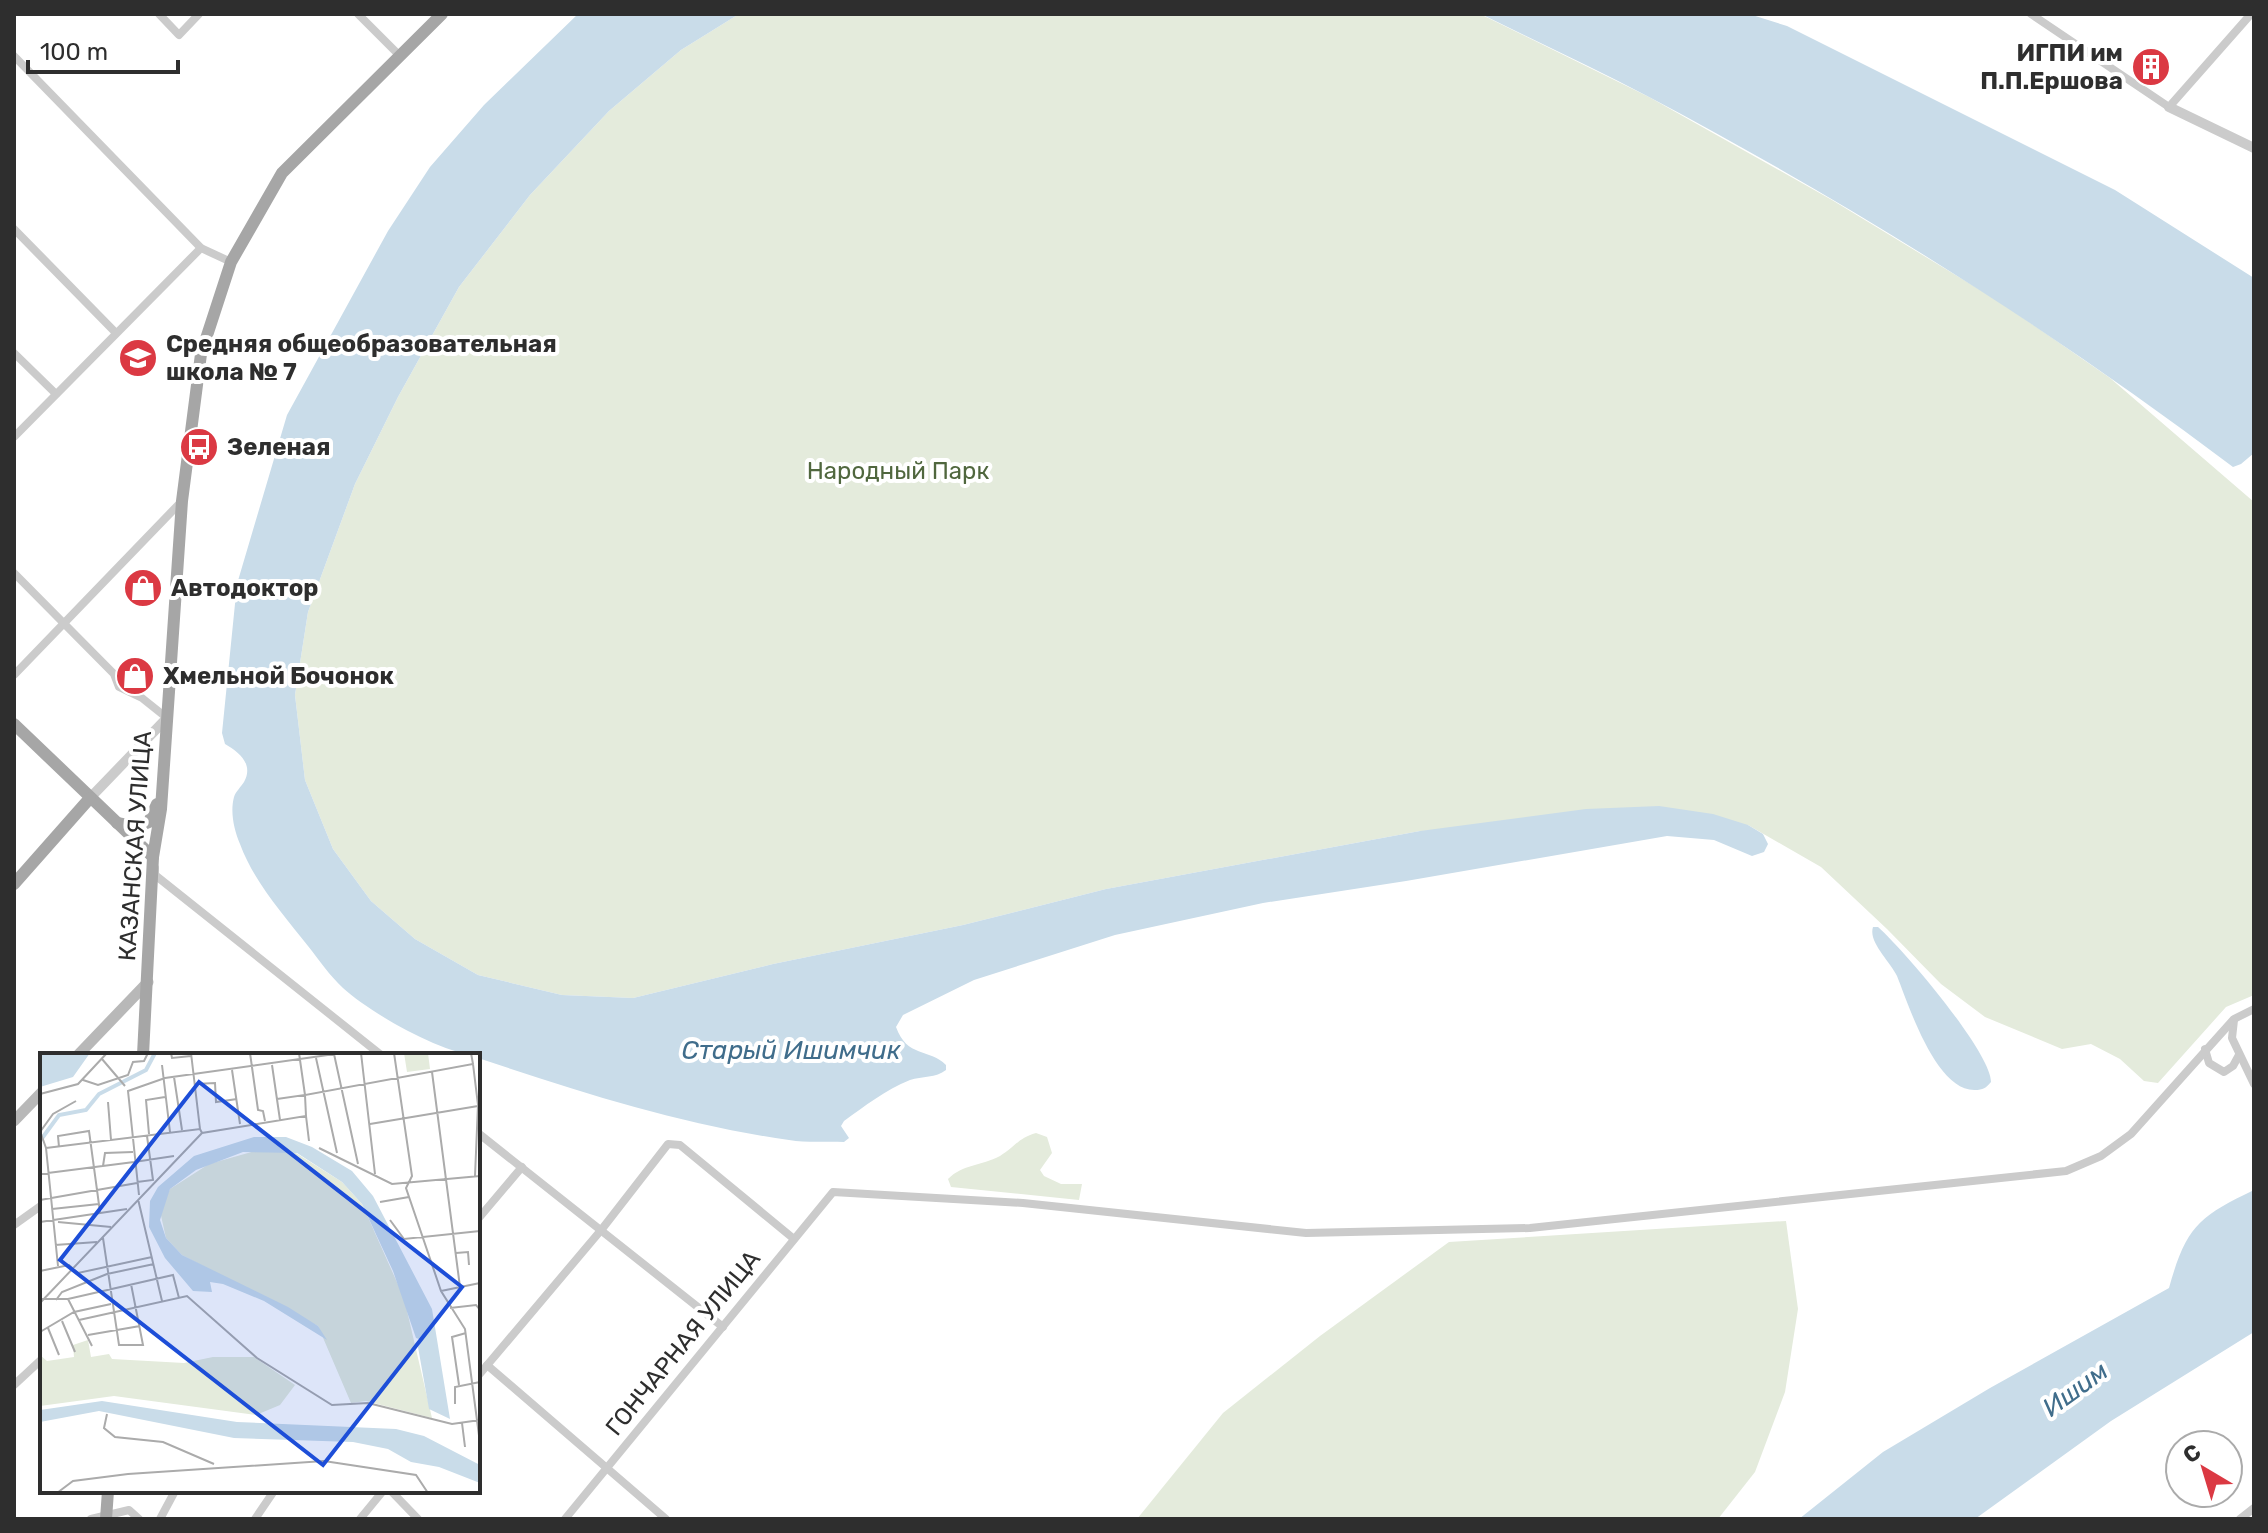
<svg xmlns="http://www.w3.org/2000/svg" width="2268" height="1533" font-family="Rubik,sans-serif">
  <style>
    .green { fill: #e4ebdc }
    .water { fill: #c9dce9 }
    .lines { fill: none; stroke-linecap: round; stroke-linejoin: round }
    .minor { stroke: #cbcbcb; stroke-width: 8 }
    .tertiary { stroke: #cbcbcb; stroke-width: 10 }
    .secondary { stroke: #b8b8b8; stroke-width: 11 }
    .primary { stroke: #a6a6a6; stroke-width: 12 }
    .labels { text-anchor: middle; stroke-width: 8; stroke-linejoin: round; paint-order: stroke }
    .poi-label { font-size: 24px; font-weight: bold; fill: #2e2e2e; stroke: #fff; text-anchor: start }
    .park-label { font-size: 24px; fill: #50673e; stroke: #fff }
    .street-label { font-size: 24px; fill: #2e2e2e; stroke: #fff }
    .water-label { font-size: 26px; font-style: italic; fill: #406d8b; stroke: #fff }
    .inset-river { fill: none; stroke: #c9dce9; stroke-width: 4 }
    .inset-road { fill: none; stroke: #ababab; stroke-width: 2 }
    .view { fill: #1d4ed8; fill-opacity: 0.15; stroke: #1d4ed8; stroke-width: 4 }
    .inset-edge { fill: none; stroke: #2e2e2e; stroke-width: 4 }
  </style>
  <rect width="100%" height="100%" fill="#fff"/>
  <g class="green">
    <path d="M739,14h741l169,83 183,103 168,102 110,76 144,124v493l-28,12 -68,76 -14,-2 -24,-22 -29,-15 -29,5 -77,-32 -44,-33 -54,-55 -66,-62 -73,-42 -328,6 -314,58 -143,36 -190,39 -140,34 -71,-3 -84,-20 -63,-36 -44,-38 -38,-52 -28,-69 -10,-85 13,-83 47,-128 43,-87 61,-110 71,-92 79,-84 72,-61z"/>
    <path d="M1036,1133l11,4 5,16 -12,17 4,6 17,8h21l-3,16 -128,-13 -3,-8c15,-15 33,-13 52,-23 15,-9 18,-18 36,-23z"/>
    <path d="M1786,1221l12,88 -13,83 -30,80 -37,47h-581l86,-106 97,-77 129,-94z"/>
  </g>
  <g class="water">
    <path d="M578,14h161l-58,36 -72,61 -79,84 -71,92 -61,110 -43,87 -47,128 -13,83 10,85 28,69 38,52 44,38 63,36 84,20 71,3 140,-34 190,-39 143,-36 314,-58 166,-22 73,-3 54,8 35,11 15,9 5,10 -4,8 -12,4 -38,-16 -47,-4 -261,45 -143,22 -148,32 -141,45 -71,35 -7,12c11,31 33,21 50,38v5c-10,8 -24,6 -36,10 -25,10 -45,26 -66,41l-3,5 8,12 -5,4c-18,-1 -37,1 -55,-2 -107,-15 -209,-48 -311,-82v-3c-35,0 -109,-43 -135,-67 -13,-12 -24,-28 -35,-42 -25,-32 -54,-64 -68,-102 -6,-14 -10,-32 -6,-47 2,-6 7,-10 10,-15 10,-18 -5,-30 -19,-38l-3,-11 15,-149 50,-169 101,-184 42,-64 54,-62z"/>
    <path d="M1481,14h268l38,12 328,164 139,88v175l-13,11 -8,3c-184,-139 -380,-262 -584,-370 -55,-29 -112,-55 -168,-83z"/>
    <path d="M1873,927h5c25,22 113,125 113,155 -5,6 -8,8 -16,8 -39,1 -66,-84 -78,-114 -7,-15 -29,-34 -24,-49z"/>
    <path d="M2254,1190v142l-143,89 -136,98h-176l84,-67 107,-64 179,-100c17,-61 29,-71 85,-98z"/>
  </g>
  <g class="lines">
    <g class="minor">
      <path d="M159,14l20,21 20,-21"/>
      <path d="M358,14l42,42"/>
      <path d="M2031,14l138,93 82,-93"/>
      <path d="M14,56l187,192"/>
      <path d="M14,229l102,104"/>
      <path d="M14,353l42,41"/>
      <path d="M14,437l187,-189 30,14"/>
      <path d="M14,573l100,101 5,13 23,11 25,20"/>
      <path d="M14,675l167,-173"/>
      <path d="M155,868v7l226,180"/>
      <path d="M2234,1020l-2,18 22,46"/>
      <path d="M2205,1049l4,14 15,9 9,-6 6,-11"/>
      <path d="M478,1133l245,194"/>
      <path d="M478,1219l44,-52"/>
      <path d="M14,1225l28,-20"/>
      <path d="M487,1365l179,154"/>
      <path d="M478,1376l124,-147 66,-85 12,1 114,94"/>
      <path d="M14,1385l28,-26"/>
      <path d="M391,1491l27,28"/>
      <path d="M91,1519l38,-9 10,9"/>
      <path d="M160,1519l15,-28"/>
      <path d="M255,1519l19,-28"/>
      <path d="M360,1519l23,-28"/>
      <path d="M565,1519l268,-327 190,11 283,30 224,-5 536,-57 35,-15 30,-22 103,-115 20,-10"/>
      <path d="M2240,1519l14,-11"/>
    </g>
    <g class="tertiary">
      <path d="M2169,107l85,41"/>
      <path d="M90,798l77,-80"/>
    </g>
    <g class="secondary">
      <path d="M78,1055l70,-73"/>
      <path d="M14,1121l28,-29"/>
    </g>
    <g class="primary">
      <path d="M14,724l139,133"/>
      <path d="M117,823l20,4 12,-5 8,-18"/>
      <path d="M14,884l76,-86"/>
      <path d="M143,1055l10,-198 8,-48 21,-308 19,-147 30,-92 51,-89 160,-159"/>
      <path d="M106,1519l2,-28"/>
    </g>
  </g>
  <defs>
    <g id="building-disc" transform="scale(2)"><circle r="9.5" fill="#db3943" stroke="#fff"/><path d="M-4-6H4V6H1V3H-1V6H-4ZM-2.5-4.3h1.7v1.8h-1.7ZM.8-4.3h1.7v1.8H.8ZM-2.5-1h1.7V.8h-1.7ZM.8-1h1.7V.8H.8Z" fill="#fff"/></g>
    <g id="school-disc" transform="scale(2)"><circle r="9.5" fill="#db3943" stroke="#fff"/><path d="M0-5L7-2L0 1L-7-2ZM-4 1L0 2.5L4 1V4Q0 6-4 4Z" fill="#fff"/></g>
    <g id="bus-disc" transform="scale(2)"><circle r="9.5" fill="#db3943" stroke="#fff"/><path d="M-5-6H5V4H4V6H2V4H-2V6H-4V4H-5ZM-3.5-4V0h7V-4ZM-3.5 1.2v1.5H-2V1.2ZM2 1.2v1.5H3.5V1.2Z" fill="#fff"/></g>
    <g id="shop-disc" transform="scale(2)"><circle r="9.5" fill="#db3943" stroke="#fff"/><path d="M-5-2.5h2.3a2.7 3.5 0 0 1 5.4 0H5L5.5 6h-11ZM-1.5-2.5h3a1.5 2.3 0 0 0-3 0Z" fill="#fff"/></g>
  </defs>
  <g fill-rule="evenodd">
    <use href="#building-disc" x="2151" y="67"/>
    <use href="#school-disc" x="138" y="358"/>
    <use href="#bus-disc" x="199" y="447"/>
    <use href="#shop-disc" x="143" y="588"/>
    <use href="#shop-disc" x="135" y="676"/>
  </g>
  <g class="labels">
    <g class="poi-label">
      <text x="2123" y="61" text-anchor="end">ИГПИ им<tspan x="2123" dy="28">П.П.Ершова</tspan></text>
      <text x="166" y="352">Средняя общеобразовательная<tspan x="166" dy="28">школа № 7</tspan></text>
      <text x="227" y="455">Зеленая</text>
      <text x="171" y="596">Автодоктор</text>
      <text x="163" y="684">Хмельной Бочонок</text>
    </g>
    <g class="park-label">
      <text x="898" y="479">Народный Парк</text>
    </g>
    <g class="street-label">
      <text transform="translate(135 846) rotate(-86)" y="8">КАЗАНСКАЯ УЛИЦА</text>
      <text transform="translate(683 1343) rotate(-51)" y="8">ГОНЧАРНАЯ УЛИЦА</text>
    </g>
    <g class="water-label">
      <text x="791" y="1059">Старый Ишимчик</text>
      <text transform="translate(2075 1389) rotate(-36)" y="9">Ишим</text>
    </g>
  </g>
  <g transform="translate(40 1053)">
    <rect width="440" height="440" fill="#fff"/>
    <path d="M364,0h24l2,16 -23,3zM219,97l37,3 46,29 20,22 42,94 28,120 -66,-17 -15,2 -33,-77 -136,-71 -16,-17 -6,-27 10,-22 39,-25zM48,287l3,17 18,-3 3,5 72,4 29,-6h41l41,28 -15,20 -24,10 -142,-19 -74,10v-51l7,6 27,-4 -1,-12z" fill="#e4ebdc"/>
    <path d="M0,0h50l-17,24 -33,10zM214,84h32l26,10 40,24 21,25 59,113 18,110 -21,-10 -11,-62 4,-7 -6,-2 -23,-67 -31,-67 -20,-22 -45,-29 -54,-1 -47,18 -26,19 -10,31 6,18 16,17 106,52 30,19 9,14 -63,-39 -41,-17 -13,-2 2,10 -19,-1 -28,-33 -16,-31 1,-26 8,-14 36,-31zM62,348l135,21 159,7 28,7 56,29v18l-41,-16 -28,-5 -23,-13 -35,-7 -119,-4 -135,-27 -59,11v-12z" fill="#c9dce9"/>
    <path class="inset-river" d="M0,88l19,-26 27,-5 13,-16 47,-24 9,-17"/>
    <path class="inset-road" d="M131,0l1,5 19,-2M151,0l9,76M210,0l8,57 5,1 2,10M321,0l14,121M354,0l18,123 -6,12 35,103 24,38 15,114M294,1l24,110M276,5l21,95M62,6l23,27M433,11l5,41 -3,71M122,12l8,67M232,12l8,55M192,17l8,54M392,19l28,215M134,24l8,53M43,27l15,5 30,-10 5,-13 11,-1 4,-8M155,31l20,-1 1,19 21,-3M0,41l38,-10 29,-31M237,46l28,-4 -6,-42M68,49l3,38M266,63l3,25M330,71l108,-18M0,78l6,17 12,118M0,79l13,-18 23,-13M109,81l-3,-34 19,-3M19,94l-1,-11 31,-5 11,81M6,95l154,-19 2,4M279,95l73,36 88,-8M94,109l40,-6M63,113l2,-13 28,-1M0,121l94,-12M97,129l16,-2 -6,-44M99,142l-11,-104 37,-13 177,-25M98,146l24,102M0,147l97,-17M340,149l29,-5M12,156l47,-5M350,167l14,19 76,-8M0,169l87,-13M18,169l53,5M63,185l16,107h24l-12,-61M15,192l42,-3M416,200l12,-1 1,13M0,218l29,-6 9,8 74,-16M401,238l39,-8M0,246h28l105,-24 6,23M28,246l24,47M16,247l6,-8 45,-18 47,-10M0,250l162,-170 104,-17 -1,-21 168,-31 -2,-11M410,255l26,-3 4,5M39,267l108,-24 70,62 75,47 36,-2 84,21 28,-4M22,268l13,31M8,275l11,27M0,279l34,-20 37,-8M48,282l52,-9M419,332l-7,-48 14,-4M415,351v-17l25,-5M67,361l-3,14 11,9 48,5 51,22M422,370l3,24M17,440l16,-12 55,-7 196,-13 92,14 12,18"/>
    <path class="view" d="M159,29l263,205 -139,178 -263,-205z"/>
    <rect width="440" height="440" class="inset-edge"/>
  </g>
  <rect width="2268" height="1533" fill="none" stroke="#2e2e2e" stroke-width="32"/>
  <g transform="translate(2204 1469) rotate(322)"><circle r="38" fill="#ffffff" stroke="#ababab" stroke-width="2"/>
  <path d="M0-6L14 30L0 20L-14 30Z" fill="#db3943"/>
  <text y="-12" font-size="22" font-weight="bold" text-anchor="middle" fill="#2e2e2e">С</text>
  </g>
  <path d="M28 60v12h150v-12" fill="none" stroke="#2e2e2e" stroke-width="4"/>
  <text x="40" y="60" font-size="24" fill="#2e2e2e" stroke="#ffffff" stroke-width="6" paint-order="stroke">100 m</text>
</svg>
